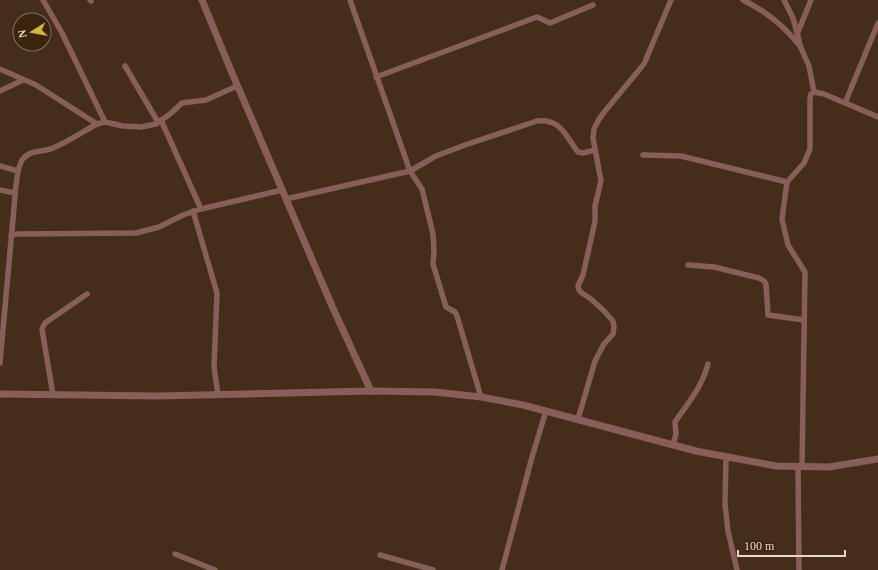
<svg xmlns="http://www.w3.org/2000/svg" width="878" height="570" font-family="Georgia,serif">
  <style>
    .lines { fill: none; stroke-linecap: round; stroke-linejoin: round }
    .minor { stroke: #875e5a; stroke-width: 5.5 }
    .tertiary { stroke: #875e5a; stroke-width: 7 }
  </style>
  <rect width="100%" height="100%" fill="#452e19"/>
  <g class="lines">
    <g class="minor">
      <path d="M43,0l19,33 43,89"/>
      <path d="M90,0l1,1"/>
      <path d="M350,0l60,171 12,18 11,45 1,17 -1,13 13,43 9,5 2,4 24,81"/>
      <path d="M743,0c24,12 40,25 57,46"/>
      <path d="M784,0l9,18 8,30 8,18 5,26 -3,2 -1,5v50l-6,14 -17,19 -5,37 6,26 17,27 -3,195"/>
      <path d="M798,32l13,-32"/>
      <path d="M125,66l33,56"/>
      <path d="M0,69l36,16 61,39"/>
      <path d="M376,77l161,-60 13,6 43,-18"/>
      <path d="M0,91l23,-11"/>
      <path d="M814,92l10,2 54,23"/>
      <path d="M845,103l33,-80"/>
      <path d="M161,120l40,89"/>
      <path d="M643,155l38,1 106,26"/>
      <path d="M0,166l18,5"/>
      <path d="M0,190l15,3"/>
      <path d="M286,199l124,-28 26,-15 29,-11 72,-24c24,-3 29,16 41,31l5,1 12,-3"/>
      <path d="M193,211l24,82 -3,74 4,28"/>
      <path d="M11,235l7,-1 118,-1 23,-6 24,-12 18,-6 81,-19"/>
      <path d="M688,265l26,2 45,11 5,3 2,3 2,31 36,5"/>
      <path d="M0,363l16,-178c1,-8 2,-18 6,-25 8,-11 20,-7 31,-12 15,-6 29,-16 44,-24l8,-2 18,4 18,1 15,-3 14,-10 12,-11 24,-3 31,-14"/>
      <path d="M53,395l-11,-66 3,-6 42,-29"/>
      <path d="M578,419l17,-58 9,-17 9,-10 1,-7 -1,-6 -9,-10 -13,-12 -9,-6 -3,-3 -1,-4 5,-11 7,-31 5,-23v-15l6,-25 -8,-43 1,-9 5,-10 6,-8 39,-47 27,-64"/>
      <path d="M673,445l3,-11 -1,-12c13,-19 27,-35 33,-58"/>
      <path d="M726,457l-1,47 3,27 9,39"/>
      <path d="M798,467l1,103"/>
      <path d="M175,554l40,16"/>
      <path d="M380,555l53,15"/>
      <path d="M502,570l30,-113 14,-46"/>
    </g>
    <g class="tertiary">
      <path d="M202,0l30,73 100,233 39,85"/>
      <path d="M0,394l158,2 213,-5 64,1 46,5 42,8 173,46 80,15 53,1 49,-8"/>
    </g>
  </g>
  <g transform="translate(32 32) rotate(259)"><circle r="19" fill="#3a240e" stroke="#7f6c5a"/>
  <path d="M0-3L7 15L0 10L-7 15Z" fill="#d0b837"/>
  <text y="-6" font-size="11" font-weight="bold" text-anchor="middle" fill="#e6d7cb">N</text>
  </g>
  <path d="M738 550v6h107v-6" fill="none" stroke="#e6d7cb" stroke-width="2"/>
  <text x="744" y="550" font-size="12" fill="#e6d7cb" stroke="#3a240e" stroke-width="3" paint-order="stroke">100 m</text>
</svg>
